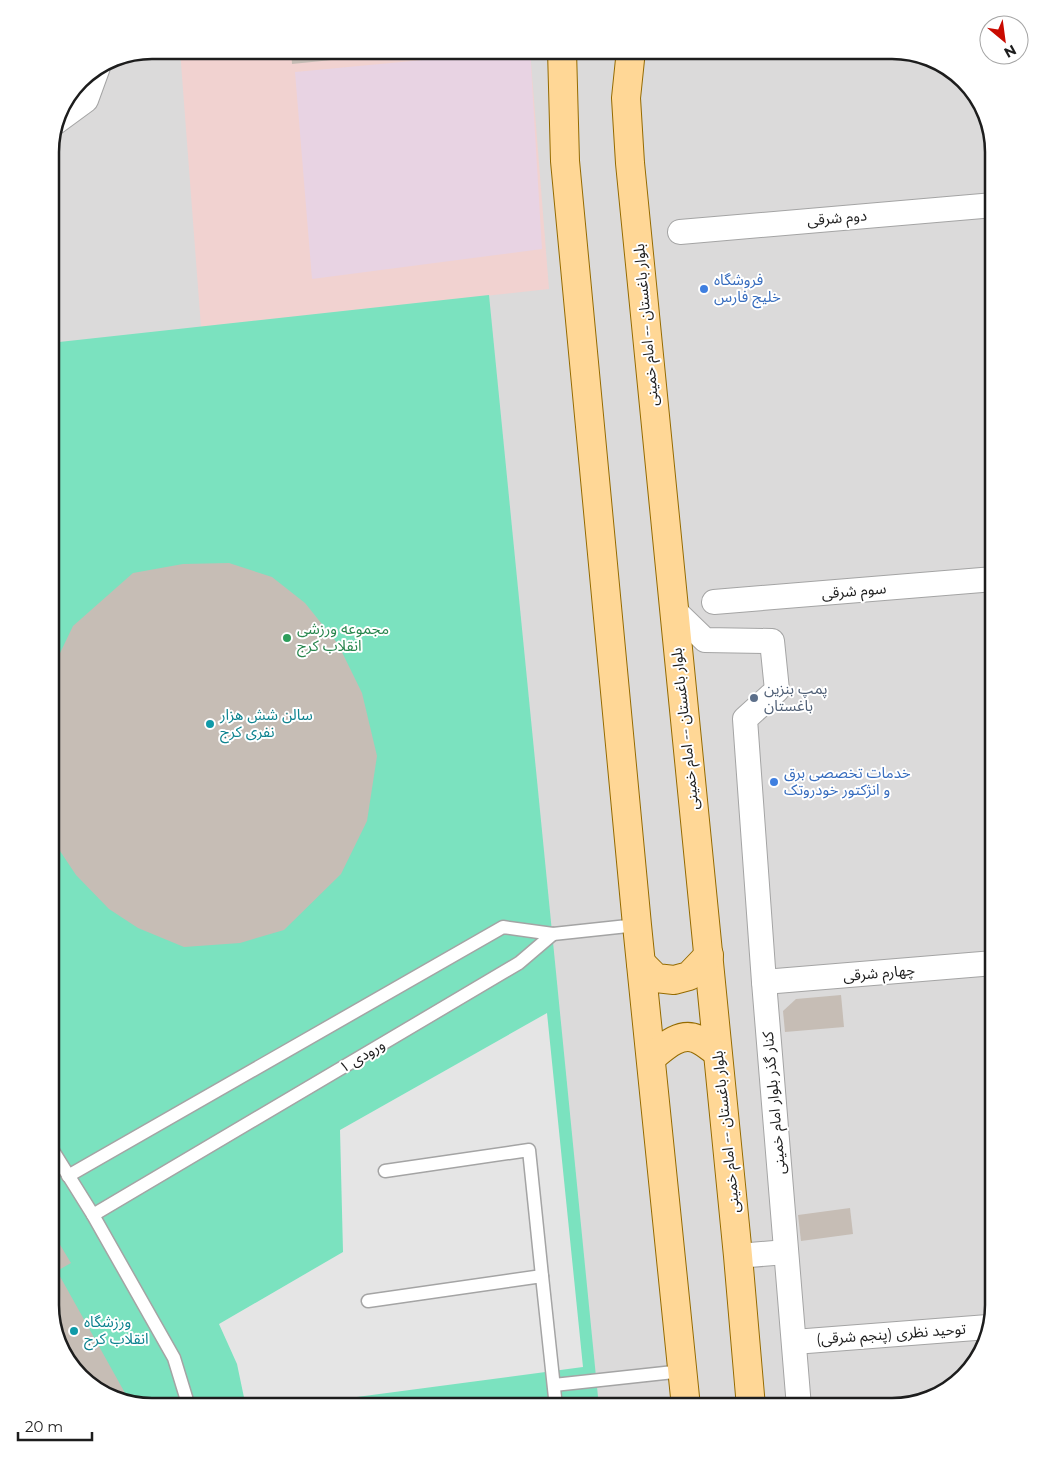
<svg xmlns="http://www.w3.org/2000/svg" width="1044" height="1457" font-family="Montserrat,'Noto Sans Arabic',sans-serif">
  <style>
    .residential { fill: #dbdada }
    .commercial { fill: #f1d2d0 }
    .industrial { fill: #e8d3e3 }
    .pitch { fill: #7be2bf }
    .parking { fill: #e5e5e5 }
    .building { fill: #c6bdb5 }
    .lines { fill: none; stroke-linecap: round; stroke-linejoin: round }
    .service-casing { stroke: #a4a4a4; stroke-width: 15 }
    .minor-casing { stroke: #a4a4a4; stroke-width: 26 }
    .primary-casing { stroke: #956b00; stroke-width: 30 }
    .service { stroke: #fff; stroke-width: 12 }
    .minor { stroke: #fff; stroke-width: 24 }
    .primary { stroke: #ffd796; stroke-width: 28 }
    .shop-dot { fill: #3f7fe0; stroke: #fff; stroke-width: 2 }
    .leisure-dot { fill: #2e9e5b; stroke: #fff; stroke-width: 2 }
    .service-dot { fill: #5c6f8a; stroke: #fff; stroke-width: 2 }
    .culture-dot { fill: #0f9aa8; stroke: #fff; stroke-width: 2 }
    .labels { text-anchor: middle; stroke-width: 4; stroke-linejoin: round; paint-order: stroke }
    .street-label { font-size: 15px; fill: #1d1d1d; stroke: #fff }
    .shop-label { font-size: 15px; fill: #366cbe; stroke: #fff; text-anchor: start }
    .leisure-label { font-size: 15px; fill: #27864d; stroke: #fff; text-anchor: start }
    .service-label { font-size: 15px; fill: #4e5e75; stroke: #fff; text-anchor: start }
    .culture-label { font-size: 15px; fill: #0d838f; stroke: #fff; text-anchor: start }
    .rim { fill: none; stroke: #1d1d1d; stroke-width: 2.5 }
  </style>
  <rect width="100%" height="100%" fill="#efebe2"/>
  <path class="residential" d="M151,50h748l45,14 36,36 14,51v1155l-14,51 -36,36 -51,14h-748l-45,-14 -36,-36 -14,-51v-1162l11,-38 23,-31 29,-17z"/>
  <path class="commercial" d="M180,50h350l19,239 -348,38z"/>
  <path class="industrial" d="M530,50l12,199 -230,30 -17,-207z"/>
  <path class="pitch" d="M489,295l110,1112h-454l-45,-14 -36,-36 -14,-51v-963z"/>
  <g class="parking">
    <path d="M547,1013l36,354 -302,40h-35l-9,-43 -18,-40 124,-72 -3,-122z"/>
    <path d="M586,1399l1,8h-70z"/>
  </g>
  <g class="building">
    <path d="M291,50h130v1l-129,13z"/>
    <path d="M229,563l43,14 33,26 33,41 24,49 15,63 -10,65 -26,53 -57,56 -44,13 -56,4 -46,-19 -29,-19 -33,-34 -26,-39v-162l23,-48 60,-53 50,-9z"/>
    <path d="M841,995l3,32 -59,5 -2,-21 13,-12z"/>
    <path d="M850,1208l3,26 -52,7 -3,-26z"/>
    <path d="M50,1228l21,35 -14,8 73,131 -30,-9 -36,-36 -14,-51z"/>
  </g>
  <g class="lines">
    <g class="service-casing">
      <g id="service">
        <path d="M50,1146l43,69 81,143 15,49"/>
        <path d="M385,1171l144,-21 13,126"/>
        <path d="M68,1176l435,-249 50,7 84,-9"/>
        <path d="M93,1215l426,-252 34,-29"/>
        <path d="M368,1301l174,-25 14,131"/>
        <path d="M554,1385l129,-14"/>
      </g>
    </g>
    <g class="minor-casing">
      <g id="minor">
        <path d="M56,122l30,-22 12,-33"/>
        <path d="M680,232l314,-27"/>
        <path d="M714,602l280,-23"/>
        <path d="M673,609l32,31 67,1 5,49 -32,29 19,263 35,425"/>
        <path d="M764,982l230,-19"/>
        <path d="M738,1256l48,-4"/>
        <path d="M794,1342l194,-15"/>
      </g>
    </g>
    <g class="primary-casing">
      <g id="primary">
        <path d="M562,50l3,111 72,764 49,482"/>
        <path d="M631,50l-5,48 4,65 108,1093 13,151"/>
        <path d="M641,963l15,15 18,2 15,-4 20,-21"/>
        <path d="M651,1058c12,-10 29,-27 46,-19 7,3 14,9 20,13"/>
      </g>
    </g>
    <use href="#service" class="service"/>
    <use href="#minor" class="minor"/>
    <use href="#primary" class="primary"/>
  </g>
  <g class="shop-dot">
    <circle cx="704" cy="289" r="5"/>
    <circle cx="774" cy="782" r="5"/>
  </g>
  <circle class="leisure-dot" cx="287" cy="638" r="5"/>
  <circle class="service-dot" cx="754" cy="698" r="5"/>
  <g class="culture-dot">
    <circle cx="210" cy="724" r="5"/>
    <circle cx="74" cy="1331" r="5"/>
  </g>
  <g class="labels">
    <g class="street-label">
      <text transform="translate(837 218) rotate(-5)" y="5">دوم شرقی</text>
      <text transform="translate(646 325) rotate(-95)" y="5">بلوار باغستان -- امام خمینی</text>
      <text transform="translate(854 591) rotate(-5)" y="5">سوم شرقی</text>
      <text transform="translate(685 729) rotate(-96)" y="5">بلوار باغستان -- امام خمینی</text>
      <text transform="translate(879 973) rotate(-5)" y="5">چهارم شرقی</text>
      <text transform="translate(362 1056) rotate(-31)" y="5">ورودی ۱</text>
      <text transform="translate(774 1103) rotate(-95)" y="5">کنار گذر بلوار امام خمینی</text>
      <text transform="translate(726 1132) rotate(-96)" y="5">بلوار باغستان -- امام خمینی</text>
      <text transform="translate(891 1334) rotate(-4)" y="5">توحید نظری (پنجم شرقی)</text>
    </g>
    <g class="shop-label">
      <text x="714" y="285">فروشگاه<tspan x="714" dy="17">خلیج فارس</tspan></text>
      <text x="784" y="778">خدمات تخصصی برق<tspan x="784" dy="17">و انژکتور خودروتک</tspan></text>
    </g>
    <g class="leisure-label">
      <text x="297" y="634">مجموعه ورزشی<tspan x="297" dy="17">انقلاب کرج</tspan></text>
    </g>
    <g class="service-label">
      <text x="764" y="694">پمپ بنزین<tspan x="764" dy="17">باغستان</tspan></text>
    </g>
    <g class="culture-label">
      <text x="220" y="720">سالن شش هزار<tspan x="220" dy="17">نفری کرج</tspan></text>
      <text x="84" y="1327">ورزشگاه<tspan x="84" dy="17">انقلاب کرج</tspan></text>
    </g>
  </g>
  <path d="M0 0H1044V1457H0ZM152 59H892A93 93 0 0 1 985 152V1305A93 93 0 0 1 892 1398H152A93 93 0 0 1 59 1305V152A93 93 0 0 1 152 59Z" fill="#fff" fill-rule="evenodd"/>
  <path class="rim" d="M152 59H892A93 93 0 0 1 985 152V1305A93 93 0 0 1 892 1398H152A93 93 0 0 1 59 1305V152A93 93 0 0 1 152 59Z"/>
  <g transform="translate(1004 40) rotate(151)"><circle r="24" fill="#ffffff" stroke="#a5a5a5"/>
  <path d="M0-4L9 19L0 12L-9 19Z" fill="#c90a00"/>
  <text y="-8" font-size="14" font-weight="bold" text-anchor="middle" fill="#1d1d1d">N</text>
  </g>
  <path d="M18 1432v8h74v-8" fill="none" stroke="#1d1d1d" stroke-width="2.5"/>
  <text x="25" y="1432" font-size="15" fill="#1d1d1d" stroke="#ffffff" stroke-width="4" paint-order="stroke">20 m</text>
</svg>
